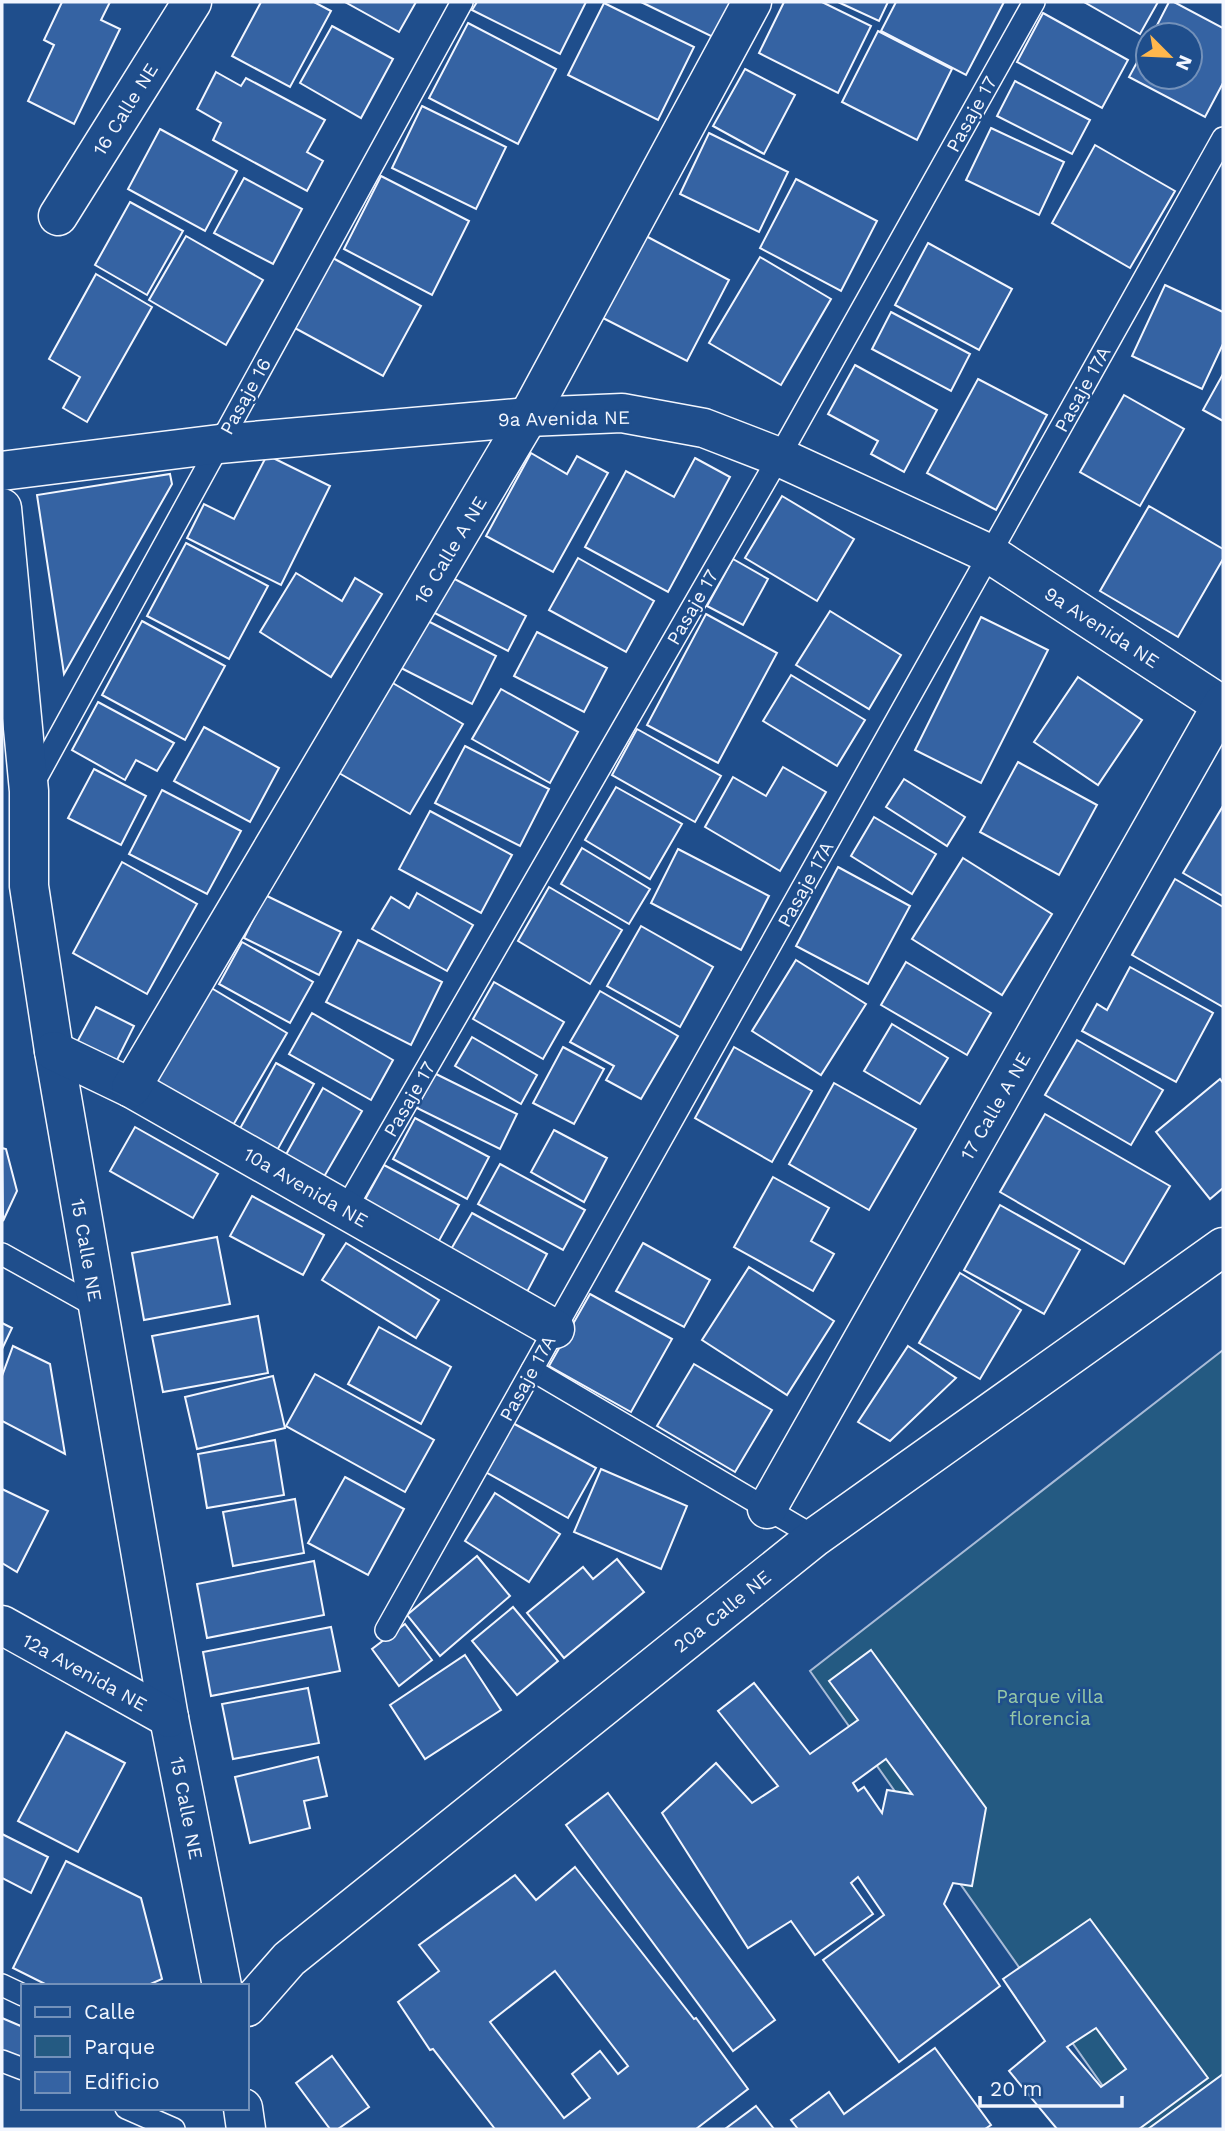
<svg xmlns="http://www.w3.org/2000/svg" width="1225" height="2131" font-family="'Work Sans',sans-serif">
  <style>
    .green { fill: #245a82; stroke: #a8bbd7; stroke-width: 2 }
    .building { fill: #3563a3; stroke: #f2f6ff; stroke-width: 2; fill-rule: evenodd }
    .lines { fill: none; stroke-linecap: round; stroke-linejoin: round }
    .service-casing { stroke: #f2f6ff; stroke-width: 24 }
    .minor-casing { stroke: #f2f6ff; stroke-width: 41 }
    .service { stroke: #1f4e8c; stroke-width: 21 }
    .minor { stroke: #1f4e8c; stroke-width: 38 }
    .labels { text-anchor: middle; stroke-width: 5; stroke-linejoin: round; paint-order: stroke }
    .street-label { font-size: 19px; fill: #f2f6ff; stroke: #1f4e8c }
    .park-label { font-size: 19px; fill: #97c8a6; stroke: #1f4e8c }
  </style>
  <rect width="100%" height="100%" fill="#1f4e8c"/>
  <path class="green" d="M1223,1350v779h-131l27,-20 -309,-438z"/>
  <g class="building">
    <path d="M62,2h48l-9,18 19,9 -46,95 -46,-23 26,-56 -10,-5z"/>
    <path d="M261,2h53l17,9 -41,76 -58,-31z"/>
    <path d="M345,2h71l-17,30z"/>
    <path d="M477,2h109l-26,52 -88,-44z"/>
    <path d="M641,2h92l-18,36z"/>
    <path d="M784,2h38l49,24 -33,67 -79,-40z"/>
    <path d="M838,2h50l-9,19z"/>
    <path d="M896,2h108l-38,73 -85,-44z"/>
    <path d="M1084,2h74l-18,32z"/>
    <path d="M1169,2h5l49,26v55l-18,34 -76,-40 19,-35v35h42v-42h-38z"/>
    <path d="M604,3l90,44 -36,73 -90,-45z"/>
    <path d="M1043,13l85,47 -26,48 -85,-46z"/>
    <path d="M468,23l88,46 -38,75 -89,-46z"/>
    <path d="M332,26l61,33 -32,59 -61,-35z"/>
    <path d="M878,31l74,38 -35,71 -75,-38z"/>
    <path d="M745,69l50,26 -31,59 -51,-28z"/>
    <path d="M216,72l25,14 5,-8 79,42 -18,32 16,9 -16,30 -94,-51 8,-17 -24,-14z"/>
    <path d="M1015,81l75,39 -18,34 -75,-38z"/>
    <path d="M422,106l84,41 -30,62 -84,-41z"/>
    <path d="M991,128l73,34 -25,53 -73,-35z"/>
    <path d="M160,129l77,42 -32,60 -77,-42z"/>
    <path d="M709,133l79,39 -29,60 -79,-38z"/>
    <path d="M1095,145l80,46 -45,77 -78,-45z"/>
    <path d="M381,176l88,45 -37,74 -88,-46z"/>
    <path d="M244,178l58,31 -29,55 -59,-31z"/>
    <path d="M796,179l81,42 -36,70 -81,-43z"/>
    <path d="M130,202l53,29 -36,64 -52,-30z"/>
    <path d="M644,235l85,45 -42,81 -86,-44z"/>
    <path d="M186,236l77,44 -37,65 -77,-45z"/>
    <path d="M928,243l84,46 -33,61 -84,-45z"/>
    <path d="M331,257l90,49 -38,70 -90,-49z"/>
    <path d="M760,257l71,42 -50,86 -72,-42z"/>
    <path d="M96,274l56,33 -65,115 -24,-14 17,-31 -31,-18z"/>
    <path d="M1165,285l58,27v32l-21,45 -70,-33z"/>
    <path d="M891,312l79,42 -19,37 -79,-42z"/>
    <path d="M855,365l82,45 -33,62 -33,-18 7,-13 -50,-27z"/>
    <path d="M1223,374v47l-20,-11z"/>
    <path d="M978,379l69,36 -51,95 -69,-37z"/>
    <path d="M1124,395l60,34 -44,77 -60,-34z"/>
    <path d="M531,453l36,21 10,-18 31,17 -55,99 -67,-36z"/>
    <path d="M267,455l63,31 -49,99 -94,-47 17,-34 30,15z"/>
    <path d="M695,458l35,19 -62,115 -83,-45 41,-76 48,26z"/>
    <path d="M170,474l2,10 -108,190 -27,-179z"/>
    <path d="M782,496l72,43 -37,62 -72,-43z"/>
    <path d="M1149,506l74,43v10l-45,78 -78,-46z"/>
    <path d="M186,543l82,43 -39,73 -82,-43z"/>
    <path d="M578,558l76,43 -28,51 -77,-42z"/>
    <path d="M733,559l35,20 -25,46 -36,-19z"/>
    <path d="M296,573l46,28 13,-23 27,16 -51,83 -71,-45z"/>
    <path d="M443,573l83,43 -18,35 -83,-43z"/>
    <path d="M830,611l71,44 -32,54 -73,-44z"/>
    <path d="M706,614l71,39 -59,110 -71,-38z"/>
    <path d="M981,617l67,33 -67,133 -66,-33z"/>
    <path d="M426,620l70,36 -24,48 -71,-36z"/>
    <path d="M142,621l83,45 -40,74 -83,-45z"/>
    <path d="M537,632l70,36 -23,44 -70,-36z"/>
    <path d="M791,675l74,45 -28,46 -74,-45z"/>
    <path d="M1078,677l64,43 -44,65 -64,-43z"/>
    <path d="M391,682l72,42 -53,90 -71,-41z"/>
    <path d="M501,689l77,43 -28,51 -78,-44z"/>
    <path d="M98,702l76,41 -17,28 -21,-11 -11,20 -53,-30z"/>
    <path d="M204,727l75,41 -29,54 -76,-41z"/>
    <path d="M637,729l84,47 -26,46 -83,-47z"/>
    <path d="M465,746l84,43 -29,57 -85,-43z"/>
    <path d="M1018,762l79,43 -38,70 -79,-43z"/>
    <path d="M783,767l43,25 -46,79 -75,-44 28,-50 33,19z"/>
    <path d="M94,769l52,27 -25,49 -53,-27z"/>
    <path d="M904,779l61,38 -18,29 -61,-39z"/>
    <path d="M616,787l66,37 -32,55 -65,-39z"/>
    <path d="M162,790l79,41 -34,63 -78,-40z"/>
    <path d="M1223,806v90l-40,-23z"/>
    <path d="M430,811l82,44 -31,58 -82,-44z"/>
    <path d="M874,817l62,37 -24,40 -61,-38z"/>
    <path d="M582,848l68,41 -21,35 -68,-40z"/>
    <path d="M678,849l91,47 -28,54 -90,-47z"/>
    <path d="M963,858l89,56 -50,81 -90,-56z"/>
    <path d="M122,862l75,42 -50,90 -74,-41z"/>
    <path d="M838,867l72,39 -42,78 -72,-38z"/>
    <path d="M1175,879l48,28v100l-91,-52z"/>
    <path d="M549,887l73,43 -32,54 -72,-43z"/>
    <path d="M417,893l56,32 -26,46 -75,-42 19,-32 18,11z"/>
    <path d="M265,895l76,37 -22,43 -75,-37z"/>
    <path d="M641,926l72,41 -33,60 -73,-41z"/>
    <path d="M358,940l84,42 -31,63 -85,-43z"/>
    <path d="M242,942l71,40 -23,41 -71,-39z"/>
    <path d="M796,960l70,44 -45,71 -69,-44z"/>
    <path d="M906,962l85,51 -24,42 -86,-50z"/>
    <path d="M1130,967l83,46 -37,69 -94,-51 15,-27 10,6z"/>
    <path d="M494,982l70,40 -21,37 -70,-40z"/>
    <path d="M208,986l79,47 -55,94 -80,-47z"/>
    <path d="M600,991l78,45 -37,63 -35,-19 8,-14 -44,-24z"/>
    <path d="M96,1007l38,19 -20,40 -39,-20z"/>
    <path d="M312,1013l81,47 -22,40 -82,-46z"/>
    <path d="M892,1024l56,34 -28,46 -56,-33z"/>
    <path d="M472,1037l65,38 -16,29 -66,-38z"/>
    <path d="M1077,1040l86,50 -32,55 -86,-50z"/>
    <path d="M563,1047l41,22 -30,55 -41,-21z"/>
    <path d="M734,1047l78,44 -40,71 -77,-44z"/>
    <path d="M276,1063l38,21 -39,70 -38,-20z"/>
    <path d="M434,1073l83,41 -17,35 -83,-41z"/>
    <path d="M1220,1079l3,4v105l-13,11 -54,-67z"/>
    <path d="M834,1083l82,46 -47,81 -80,-46z"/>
    <path d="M323,1088l39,23 -41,71 -38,-22z"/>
    <path d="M1045,1114l125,72 -46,78 -124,-72z"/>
    <path d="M415,1118l74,39 -22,42 -74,-40z"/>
    <path d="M135,1127l83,47 -25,44 -83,-47z"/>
    <path d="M554,1130l53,28 -23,44 -53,-30z"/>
    <path d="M2,1148l4,1 11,42 -14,30z"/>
    <path d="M500,1164l85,46 -22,40 -85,-46z"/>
    <path d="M384,1165l75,40 -23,41 -74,-41z"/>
    <path d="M773,1177l56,31 -18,33 23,13 -21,37 -79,-44z"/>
    <path d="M252,1196l72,39 -21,40 -73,-39z"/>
    <path d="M1000,1205l80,45 -36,64 -80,-44z"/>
    <path d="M472,1213l75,41 -20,38 -77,-41z"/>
    <path d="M217,1237l13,67 -86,16 -12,-67z"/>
    <path d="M346,1243l93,57 -23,38 -94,-58z"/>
    <path d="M643,1243l67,37 -26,47 -68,-36z"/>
    <path d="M749,1267l85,54 -47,74 -85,-55z"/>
    <path d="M960,1273l61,37 -41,69 -61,-36z"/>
    <path d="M590,1294l82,45 -41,73 -82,-46z"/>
    <path d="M258,1316l10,57 -105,19 -11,-56z"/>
    <path d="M2,1323l10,5 -10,21z"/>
    <path d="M379,1327l72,40 -30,57 -73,-40z"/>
    <path d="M13,1346l37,18 15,90 -63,-33v-45z"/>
    <path d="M908,1346l48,32 -66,63 -32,-19z"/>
    <path d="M694,1364l78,46 -37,62 -78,-46z"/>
    <path d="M315,1374l119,66 -29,52 -119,-66z"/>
    <path d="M273,1376l12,52 -88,21 -12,-52z"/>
    <path d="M509,1421l87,47 -28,50 -86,-48z"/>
    <path d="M275,1440l9,55 -77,13 -9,-54z"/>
    <path d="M601,1469l86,37 -26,63 -87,-37z"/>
    <path d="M345,1477l59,32 -36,66 -60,-32z"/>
    <path d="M2,1489l46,22 -31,61 -15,-9z"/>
    <path d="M495,1493l65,41 -31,48 -64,-41z"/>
    <path d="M295,1499l9,54 -71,13 -10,-54z"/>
    <path d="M477,1556l33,40 -70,60 -33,-41z"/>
    <path d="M617,1559l27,33 -80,66 -37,-45 56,-46 10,12z"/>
    <path d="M314,1561l10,54 -117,23 -10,-54z"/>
    <path d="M513,1607l45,54 -41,34 -45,-54z"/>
    <path d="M405,1624l27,36 -33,26 -27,-37z"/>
    <path d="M331,1627l9,44 -129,25 -8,-44z"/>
    <path d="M871,1650l115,158 -14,78 -19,-3 -9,21 56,82 -101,76 -76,-102 61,-45 -26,-38 -7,6 22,31 -58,41 -24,-34 -43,27 -86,-135 54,-50 36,40 26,-17 -60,-75 36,-28 56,71 48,-34 -29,-39zM886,1759l26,35 -25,-4 -5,23 -18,-26 -6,4 -5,-8z"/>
    <path d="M465,1655l36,55 -76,49 -35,-54z"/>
    <path d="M308,1688l11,55 -86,16 -11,-55z"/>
    <path d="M66,1732l59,31 -47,89 -60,-31z"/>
    <path d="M318,1757l9,39 -23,5 6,27 -60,15 -15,-66z"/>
    <path d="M608,1793l167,227 -42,31 -167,-226z"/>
    <path d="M2,1834l46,23 -17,36 -29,-15z"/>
    <path d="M66,1861l75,37 21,81 -16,7h-97l-36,-18z"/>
    <path d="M575,1867l119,152 2,-1 52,71 -52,40h-201l-62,-80 -3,1 -32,-48 41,-31 -20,-26 96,-70 21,25zM555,1971l73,95 -10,8 -18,-23 -28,23 18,24 -26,20 -74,-96z"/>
    <path d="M1090,1919l118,159 -69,51h-82l-48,-58 36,-30 -42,-62zM1096,2028l30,41 -25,18 -34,-40z"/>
    <path d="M2,2018l21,9v36l-21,-10z"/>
    <path d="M935,2048l56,77 -6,4h-187l-7,-9 38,-28 15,22z"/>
    <path d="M332,2056l37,51 -31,22h-8l-34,-46z"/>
    <path d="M1223,2074v55h-75z"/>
    <path d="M756,2106l18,23h-49z"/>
  </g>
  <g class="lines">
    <g class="service-casing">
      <g id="service">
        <path d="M32,786l430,-784"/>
        <path d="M345,1210l434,-753 255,-455"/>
        <path d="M2,1254l95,53"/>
        <path d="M532,1370l283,167"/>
        <path d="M386,1630l837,-1492"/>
        <path d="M2,1985l21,10"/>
        <path d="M2,2061l21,8"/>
        <path d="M126,2108l48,21"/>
      </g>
    </g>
    <g class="minor-casing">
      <g id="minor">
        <path d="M58,216l134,-214"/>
        <path d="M2,471l217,-27 309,-27 94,-4 82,15 75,29 211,97 233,152"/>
        <path d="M2,508l27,283v95l25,165 115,667 53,268"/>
        <path d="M54,1051l77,37 424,241"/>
        <path d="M131,1088l397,-671 224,-415"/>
        <path d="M767,1509l456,-806"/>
        <path d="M2,1625l167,93"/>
        <path d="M247,2007l42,-48 526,-422 408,-290"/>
        <path d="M243,2108l3,21"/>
      </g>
    </g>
    <use href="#service" class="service"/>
    <use href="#minor" class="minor"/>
  </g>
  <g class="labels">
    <g class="street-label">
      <text transform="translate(125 109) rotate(-58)" y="7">16 Calle NE</text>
      <text transform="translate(971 114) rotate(-61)" y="7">Pasaje 17</text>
      <text transform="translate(1082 389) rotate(-61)" y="7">Pasaje 17A</text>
      <text transform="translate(245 396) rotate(-61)" y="7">Pasaje 16</text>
      <text transform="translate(564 418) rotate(-1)" y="7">9a Avenida NE</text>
      <text transform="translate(450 550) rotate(-59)" y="7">16 Calle A NE</text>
      <text transform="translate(692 607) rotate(-60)" y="7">Pasaje 17</text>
      <text transform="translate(1102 627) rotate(33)" y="7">9a Avenida NE</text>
      <text transform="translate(805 884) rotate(-61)" y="7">Pasaje 17A</text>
      <text transform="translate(409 1099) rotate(-60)" y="7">Pasaje 17</text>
      <text transform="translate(995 1106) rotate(-60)" y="7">17 Calle A NE</text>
      <text transform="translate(306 1187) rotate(30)" y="7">10a Avenida NE</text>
      <text transform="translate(87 1250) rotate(80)" y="7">15 Calle NE</text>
      <text transform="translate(527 1378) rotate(-61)" y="7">Pasaje 17A</text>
      <text transform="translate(722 1611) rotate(-39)" y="7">20a Calle NE</text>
      <text transform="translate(85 1672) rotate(29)" y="7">12a Avenida NE</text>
      <text transform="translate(187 1808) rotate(79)" y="7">15 Calle NE</text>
    </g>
    <g class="park-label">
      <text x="1050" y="1703">Parque villa<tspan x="1050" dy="22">florencia</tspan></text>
    </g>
  </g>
  <rect width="1225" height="2131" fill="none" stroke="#f2f6ff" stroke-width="7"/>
  <rect x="21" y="1984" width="228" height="126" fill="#1f4e8c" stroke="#7391ba" stroke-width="2"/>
  <rect x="35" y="2007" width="35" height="10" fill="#1f4e8c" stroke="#7391ba" stroke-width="2"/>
  <text x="84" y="2019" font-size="21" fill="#f2f6ff">Calle</text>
  <rect x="35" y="2036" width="35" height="21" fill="#245a82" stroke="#7391ba" stroke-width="2"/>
  <text x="84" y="2054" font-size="21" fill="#f2f6ff">Parque</text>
  <rect x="35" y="2072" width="35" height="21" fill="#3563a3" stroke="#7391ba" stroke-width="2"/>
  <text x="84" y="2089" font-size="21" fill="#f2f6ff">Edificio</text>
  <g transform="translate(1169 56) rotate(114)"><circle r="33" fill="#1f4e8c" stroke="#7391ba" stroke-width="2"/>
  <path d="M0-5L12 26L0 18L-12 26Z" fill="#ffb74d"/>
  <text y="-10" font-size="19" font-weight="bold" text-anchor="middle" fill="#f2f6ff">N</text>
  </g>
  <path d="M980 2096v10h142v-10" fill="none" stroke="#f2f6ff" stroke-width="3.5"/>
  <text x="990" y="2096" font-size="21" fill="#f2f6ff" stroke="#1f4e8c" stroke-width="5" paint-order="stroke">20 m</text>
</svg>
